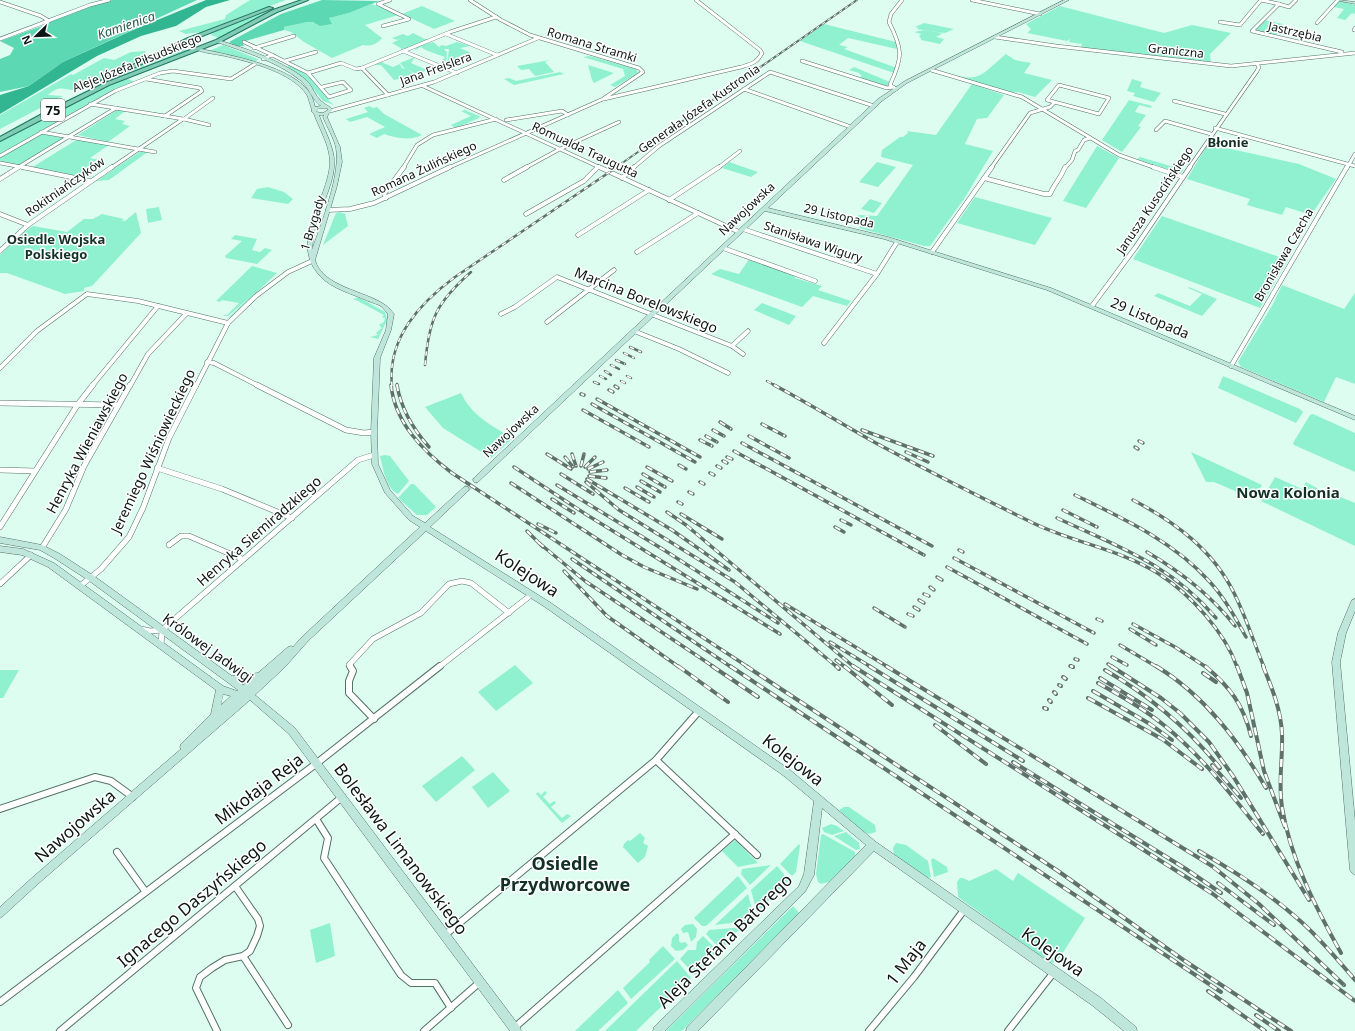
<svg xmlns="http://www.w3.org/2000/svg" width="1355" height="1031" font-family="'Noto Sans',sans-serif">
  <style>
    .green { fill: #90f1d0 }
    .forest { fill: #5cd8b2 }
    .water { fill: #32b691 }
    .lines { fill: none; stroke-linecap: round; stroke-linejoin: round }
    .secondary-tunnel { stroke: #bedad0; stroke-width: 7; stroke-dasharray: 7 3.5; stroke-linecap: butt }
    .street-far3-casing { stroke: #567167; stroke-width: 4 }
    .street-far2-casing { stroke: #567167; stroke-width: 5 }
    .street-far1-casing { stroke: #567167; stroke-width: 6 }
    .street-casing { stroke: #567167; stroke-width: 8 }
    .secondary-casing { stroke: #567167; stroke-width: 1 }
    .primary-casing { stroke: #20765e; stroke-width: 2 }
    .street-far3 { stroke: #fff; stroke-width: 3 }
    .street-far2 { stroke: #fff; stroke-width: 4 }
    .street-far1 { stroke: #fff; stroke-width: 5 }
    .street { stroke: #fff; stroke-width: 6 }
    .secondary { fill: #bfe6db; fill-rule: evenodd }
    .primary { fill: #80ccb7; fill-rule: evenodd }
    .rail-far3-casing { stroke: #5f716a; stroke-width: 2 }
    .rail-far2-casing { stroke: #5f716a; stroke-width: 2.5 }
    .rail-far1-casing { stroke: #5f716a; stroke-width: 3.5 }
    .rail-casing { stroke: #5f716a; stroke-width: 4 }
    .rail-far3 { stroke: #fff; stroke-width: 1; stroke-dasharray: 3.5; stroke-linecap: butt }
    .rail-far2 { stroke: #fff; stroke-width: 1.5; stroke-dasharray: 4.5; stroke-linecap: butt }
    .rail-far1 { stroke: #fff; stroke-width: 2; stroke-dasharray: 6; stroke-linecap: butt }
    .rail { stroke: #fff; stroke-width: 2.5; stroke-dasharray: 8; stroke-linecap: butt }
    .labels { text-anchor: middle; stroke-width: 3; stroke-linejoin: round; paint-order: stroke }
    .far-street-label { font-size: 12px; fill: #0b1612; stroke: #fff }
    .far-water-label { font-size: 13px; font-style: italic; fill: #2a5d4d; stroke: #fff }
    .shield { fill: #fff; stroke: #545c59; stroke-width: 1 }
    .shield-label { font-size: 13px; font-weight: bold; fill: #0b1612 }
    .far-neighbourhood-label { font-size: 13px; font-weight: bold; fill: #123026; stroke: #fff }
    .street-label { font-size: 14px; fill: #0b1612; stroke: #fff }
    .neighbourhood-label { font-size: 15px; font-weight: bold; fill: #123026; stroke: #fff }
    .near-street-label { font-size: 17px; fill: #0b1612; stroke: #fff }
    .near-neighbourhood-label { font-size: 18px; font-weight: bold; fill: #123026; stroke: #fff }
  </style>
  <rect width="100%" height="100%" fill="#defdf1"/>
  <g class="green">
    <path d="M250,0h36l-85,32 -15,2 -7,-3 46,-12 1,-4z"/>
    <path d="M298,0h4l-33,13 -50,25 -8,-3 2,-3z"/>
    <path d="M1339,1l16,4v9l-3,-1 -7,7 -8,-2 7,-9 -10,-2z"/>
    <path d="M372,4l26,11 -33,10 17,13c-5,6 -11,9 -19,7l-31,13 -28,-16 -13,-10 -7,-2v-3c8,-1 17,-5 25,-5 10,0 10,4 22,2l-3,-6 21,-5z"/>
    <path d="M422,6l33,15 -21,8 -32,-15z"/>
    <path d="M1060,6l104,27 28,-8 39,8 -21,21 1,9 -130,-15 1,-6 -1,2 -12,-2 1,-3 -3,2 -40,-8 4,-4 -5,-5z"/>
    <path d="M1264,20l19,4 -7,12 -20,-6z"/>
    <path d="M924,23l30,6 -9,4 -29,-4 3,-1 -4,-1z"/>
    <path d="M824,24l72,18 1,7 -49,-11 -9,7 9,2 -4,2 53,19 -3,5 -94,-32z"/>
    <path d="M925,30l18,3 -7,4 8,2 -4,5 -19,-4v-2l-2,-1 2,-3 -7,-2z"/>
    <path d="M413,33l12,6h6l-27,11 -12,-7 10,-5 -5,2 -5,-2 11,-4 5,2z"/>
    <path d="M433,42l6,5 3,-2 4,1 11,-4 13,4 -10,2 11,5 -24,10 2,-14h-5l3,3 -1,12 -3,-5 2,-2c-7,-3 -18,-5 -24,-10l-6,3 1,-3z"/>
    <path d="M223,45l35,14v1l-6,2 -43,-11z"/>
    <path d="M178,47l11,4 -47,18 -142,68 17,-11 38,-20z"/>
    <path d="M145,51l2,5c-21,10 -47,27 -68,33 -12,4 -17,-7 -31,6l15,1 -63,33v-14l71,-41 2,1 31,-17 10,2 17,-8z"/>
    <path d="M1006,54l9,6 16,3 -7,10 28,7 -17,17 -17,-5 -10,1 -63,-20c37,10 34,3 61,-19z"/>
    <path d="M590,56l46,13 2,4 -23,14 -5,-2 15,-9 -2,-7 -40,-12z"/>
    <path d="M415,57l-4,6 16,7 -9,5 -11,-6 9,6 -22,5 -13,-15h-7l7,-3 12,5 7,-3 2,4 3,1 -5,-6z"/>
    <path d="M550,60l-5,2 9,10 -19,4 -6,-7 -8,1 -4,-4z"/>
    <path d="M291,65l23,15 16,19 -2,1 6,5 -11,-4 -16,-20 -20,-15z"/>
    <path d="M588,65l26,8 -20,10 -2,-3z"/>
    <path d="M854,67l36,15 -2,5 -30,-9 4,-2 -3,-3 -10,-3z"/>
    <path d="M560,72l4,2 -50,11 -10,-6 5,-1 7,3z"/>
    <path d="M125,77l11,6 -21,8 -73,41 29,5 -51,31 -20,-5v-24l64,-34z"/>
    <path d="M1132,79l10,3 -2,5 21,6 -7,9 -21,-6 2,-3 -8,-2z"/>
    <path d="M972,84l32,11 -17,23 -10,1 -12,25 28,7 -29,48 -34,47h-6l-65,-18 2,-4 -8,-4 6,-5 18,1 36,-51 -32,-8 1,-7 18,-13h3l5,-4 -1,-2 29,4z"/>
    <path d="M1129,100l23,6 -1,2 -12,-3 -4,7 11,3 -8,11 3,1 -19,25 -20,-12z"/>
    <path d="M369,106l4,2 4,-1 7,7 38,21c-11,6 -27,3 -38,-1l-7,4 -8,-4 16,-7 -18,-10 -17,5 -4,-3 22,-7 -4,-4z"/>
    <path d="M117,110l8,1 -10,8 10,2 -3,3 8,2 -22,16 -30,-7z"/>
    <path d="M465,110l16,7 -25,11 -5,-3 20,-9 -10,-5z"/>
    <path d="M78,139l31,6 -19,13 15,3 -19,14 7,2 6,-3c-13,9 -51,-3 -68,-6z"/>
    <path d="M1208,144l91,20 37,15 -25,36 -25,-8 -4,8 -35,-10 3,-6 -63,-20z"/>
    <path d="M1097,146l22,12 -33,50 -23,-7z"/>
    <path d="M139,151h10l-40,29 -13,1 45,-30z"/>
    <path d="M1140,157l44,13 -3,3h-2l-42,-14z"/>
    <path d="M729,162l29,10 -7,5 -29,-9z"/>
    <path d="M877,162l19,5 -18,20 -19,-5z"/>
    <path d="M268,187l16,5 9,7 -5,5 -37,-6 6,-9z"/>
    <path d="M975,197l77,21 -17,27 -78,-22z"/>
    <path d="M870,199l12,4 -8,10 -13,-4z"/>
    <path d="M159,207l3,13 -14,3 -2,-14z"/>
    <path d="M136,212l5,21 -49,53 -8,2v3l-19,3 -58,-21h-7v-18l22,-22 11,-7 34,6 17,-13h9l9,-5 22,5 -2,2h3z"/>
    <path d="M340,212l5,2 3,12 -25,19 13,-32z"/>
    <path d="M1162,216l126,44 -28,48 -127,-49z"/>
    <path d="M235,235l22,4 -5,11 8,2 5,-4 7,2 -15,14 -31,-6 -1,-2 17,-15 -11,-2z"/>
    <path d="M750,258l44,16 1,4 27,8 -4,4 33,11 -4,5 -34,-10 -11,11 -91,-33 9,-5 19,5z"/>
    <path d="M252,266l25,7 -45,43 -5,3 24,-23 -23,20h-6l5,-1 12,-12 -17,-3 -2,2 -4,-1z"/>
    <path d="M1282,285l62,24 11,-16v91l-19,-7 -12,25 -83,-35 -3,-5 35,-58z"/>
    <path d="M1189,287l28,12 -15,17 -48,-20 4,-3 32,13 12,-12 -14,-6z"/>
    <path d="M358,297l27,15 2,8 -9,19 -8,-2 8,-2 -2,-2 6,-5 -3,-3 5,-3 1,-4 -3,-1 2,-2 -28,-15h-3z"/>
    <path d="M762,303l34,13 -7,9 -35,-15z"/>
    <path d="M1223,376l77,33 3,3 -7,11 -78,-35z"/>
    <path d="M461,393c10,22 32,34 52,45l-22,20 -48,-30 -18,-21z"/>
    <path d="M1313,414l42,19v39l-61,-27 -1,-2 17,-28z"/>
    <path d="M1191,452l71,33 -8,14 -40,-17h-8z"/>
    <path d="M385,455l5,1 19,25 -11,13c-12,-6 -15,-25 -18,-38z"/>
    <path d="M1275,477l27,12 4,-7 31,17 1,-3 17,7v43l-94,-45z"/>
    <path d="M411,484h3l22,23 -9,8h-10l-19,-17z"/>
    <path d="M515,665l18,18 -37,28 -18,-19z"/>
    <path d="M0,670h19l-16,28h-3z"/>
    <path d="M462,756l13,14 -39,32 -14,-16z"/>
    <path d="M493,772l17,19 -22,17 -16,-21z"/>
    <path d="M811,786l28,24 5,-3h5l26,18 1,7 -7,2 -5,-2z"/>
    <path d="M545,791l2,2 -4,4 7,7 4,-3 2,2 -5,4 11,11 5,-4 4,2 -9,7 -26,-29 2,-2 3,3z"/>
    <path d="M831,824l6,2 7,5 -12,4 -8,-3 -2,-4z"/>
    <path d="M846,832l13,11 1,6 -4,1 -22,-14z"/>
    <path d="M640,833l5,5 -2,5 5,3 -3,11 -7,6 -15,-16 1,-3 4,-4 2,1z"/>
    <path d="M823,834l32,18v4l-26,26 -8,2 -3,-2 -2,-8 5,-39z"/>
    <path d="M735,840l23,23 -20,4 -16,-16z"/>
    <path d="M896,843l10,2 22,16 3,16 -3,1 -34,-23 -1,-7z"/>
    <path d="M799,844l1,2 -4,26 -4,4 -12,-12z"/>
    <path d="M933,858l14,9 1,5 -14,5 -3,-17z"/>
    <path d="M771,865l-21,20 -9,-11 1,-5z"/>
    <path d="M777,866l12,14 -32,33 -6,-23z"/>
    <path d="M996,869l17,12 5,-8 67,45 -28,44 -7,1 -92,-66 -1,-15 3,-4h3l6,3z"/>
    <path d="M738,876l9,12 -41,38h-4l-8,-8z"/>
    <path d="M748,894l6,23 -7,4 -32,4z"/>
    <path d="M793,906l6,7 -117,118h-16z"/>
    <path d="M330,923l5,33 -19,7 -6,-33z"/>
    <path d="M693,924l4,5 -1,8 -5,5 -3,-10 -5,1 -2,-4 4,-4z"/>
    <path d="M744,927l-12,8 -4,-2 -3,3 3,5 -2,4 -5,5 -15,-16 3,-4z"/>
    <path d="M677,933l2,2v6l2,2 4,-1 3,3 -5,5 -7,1 -5,-5 1,-8z"/>
    <path d="M703,936l16,16 -24,23 -15,-16 8,-9h8l1,-8z"/>
    <path d="M663,946l12,13 -44,40 -8,-11 27,-26 -1,-2z"/>
    <path d="M677,961l14,17 -55,53h-31z"/>
    <path d="M618,990l10,13 -30,28h-23z"/>
  </g>
  <g class="forest">
    <path d="M112,0h85l-134,62 -34,24 -29,6v-33l10,-4 4,-7 -14,-7 45,-16 19,-12z"/>
    <path d="M322,0l57,1 -30,12 -20,5 3,6 -12,2 -7,-4h-6l-23,5v3l-42,12 2,4h-8l-7,-4 52,-28z"/>
  </g>
  <path class="water" d="M206,0h24l-24,7 -30,19 -35,10 -44,20 -97,58v-19l29,-9 34,-24 70,-32z"/>
  <g class="lines">
    <path class="secondary-tunnel" d="M466,489l10,-9"/>
    <g class="street-far3-casing">
      <g id="street-far3">
        <path d="M972,0l68,14"/>
        <path d="M1296,0l-7,7 -10,-3 -27,27 90,21"/>
        <path d="M0,2l41,14 8,5"/>
        <path d="M1220,22l20,3 21,-25 18,4"/>
        <path d="M1317,23l21,-23"/>
        <path d="M383,26l26,-7 -31,-15 12,-4"/>
        <path d="M1354,30l1,-2"/>
        <path d="M446,34l51,21"/>
        <path d="M995,37l61,9 175,20 124,-13"/>
        <path d="M0,39l90,-34 19,-5"/>
        <path d="M244,42l28,13"/>
        <path d="M254,48l40,-12"/>
        <path d="M403,51l54,22"/>
        <path d="M263,59l9,-4 36,18 33,-10 15,6 6,-1"/>
        <path d="M285,61l31,-9"/>
        <path d="M802,61l85,27 6,-1"/>
        <path d="M931,70l91,27 97,58 37,13"/>
        <path d="M308,73l21,24 22,-7 -8,-8 -21,5"/>
        <path d="M1059,85l50,13 -10,16 -52,-14z"/>
        <path d="M423,86l178,82"/>
        <path d="M744,89l107,38"/>
        <path d="M896,89l-6,-4c13,-28 13,-35 -1,-63l2,-8 11,-14"/>
        <path d="M388,95l-26,-27 88,-36 46,-15"/>
        <path d="M604,99l137,-32c10,-3 16,-4 21,-14l-2,-3 -64,-50"/>
        <path d="M1174,101l51,13"/>
        <path d="M90,104l75,12 37,-25 -2,-3 -54,-9"/>
        <path d="M330,111l104,-29 104,-44"/>
        <path d="M184,119l29,-21"/>
        <path d="M184,119l25,6"/>
        <path d="M506,120l56,-9 6,4"/>
        <path d="M1215,128l140,38"/>
        <path d="M1156,130l9,-9 46,13"/>
        <path d="M41,132l114,20"/>
        <path d="M0,156l115,-65 45,-18 13,-2 58,8 24,-15"/>
        <path d="M0,163l27,5"/>
        <path d="M17,168l99,-60"/>
        <path d="M111,168l72,-49 -18,-3"/>
        <path d="M403,168l14,-23 16,-10 63,-16"/>
        <path d="M448,168l155,-69 40,-27 -4,-4 -109,-33 -29,-15 -31,-20"/>
        <path d="M525,168l33,-18 61,-28"/>
        <path d="M597,168l1,-1"/>
        <path d="M633,168l26,-22 111,-74 104,34"/>
        <path d="M718,168l22,-17"/>
        <path d="M991,168l39,-55 20,-6 4,-4"/>
        <path d="M1065,168l7,-8 3,-9 3,-1 6,-10 6,-2"/>
        <path d="M1189,168l68,-97 2,-4 -2,-3"/>
        <path d="M1347,168l8,-14"/>
      </g>
    </g>
    <g class="street-far2-casing">
      <g id="street-far2">
        <path d="M22,167l68,14"/>
        <path d="M599,167l140,65"/>
        <path d="M1153,167l30,10"/>
        <path d="M622,178l12,-11"/>
        <path d="M984,178l60,16h6c4,-10 11,-16 15,-27"/>
        <path d="M0,179l19,-12"/>
        <path d="M504,180l23,-13"/>
        <path d="M386,198l-2,-4 20,-27"/>
        <path d="M669,200l50,-33"/>
        <path d="M328,210l22,-1 24,-6 76,-36"/>
        <path d="M0,214l28,11"/>
        <path d="M526,214l58,-33 14,-14"/>
        <path d="M743,229l134,45"/>
        <path d="M578,235l71,-45"/>
        <path d="M723,248l92,33"/>
        <path d="M0,251l28,-26 84,-58"/>
        <path d="M637,252l61,-39"/>
        <path d="M932,252l60,-85"/>
        <path d="M1092,306l43,-58 55,-81"/>
        <path d="M501,314l14,-7 42,-30 175,69 11,8"/>
        <path d="M547,322l67,-52"/>
        <path d="M634,331l45,18 49,24"/>
        <path d="M824,343l53,-69 20,-32"/>
        <path d="M732,346l16,-15"/>
        <path d="M207,362l7,1 45,23"/>
        <path d="M1231,366l116,-199"/>
        <path d="M0,368l37,-37 50,-37 51,7 90,22"/>
        <path d="M92,386l66,-80"/>
        <path d="M130,386l18,-32 38,-40"/>
        <path d="M196,386l32,-63 28,-27 32,-24 24,-11"/>
      </g>
    </g>
    <g class="street-far1-casing">
      <g id="street-far1">
        <path d="M257,385l89,45 18,3 10,-1"/>
        <path d="M0,403l118,2"/>
        <path d="M157,468l65,21 70,29"/>
        <path d="M0,470l35,1"/>
        <path d="M0,527l78,-123 15,-19"/>
        <path d="M169,545l12,-9h8l53,23"/>
        <path d="M42,548l24,-39 18,-43 46,-81"/>
        <path d="M0,584l31,-29"/>
        <path d="M80,586l21,-17 28,-32 14,-29 26,-70 27,-53"/>
        <path d="M141,629l9,2 12,-1"/>
        <path d="M162,630l196,-170 16,-5"/>
        <path d="M161,646l1,-16"/>
        <path d="M350,667l-1,-2 24,-26 48,-26 28,-29 13,-3 9,2 38,30"/>
        <path d="M439,667l92,-72"/>
      </g>
    </g>
    <g class="street-casing">
      <g id="street">
        <path d="M350,666l3,5 -4,10v12l25,26"/>
        <path d="M656,760l101,95"/>
        <path d="M0,809l95,-32 16,4 22,16"/>
        <path d="M316,819l12,19 -4,20 77,117 10,8h24l16,25"/>
        <path d="M117,852l28,39"/>
        <path d="M445,935l211,-175 43,-49"/>
        <path d="M243,956l45,69"/>
        <path d="M0,1002l317,-239 123,-97"/>
        <path d="M514,1028l221,-194"/>
        <path d="M60,1031l282,-234"/>
        <path d="M217,1031l-21,-43 4,-11 12,-9 13,-8 18,-4 7,-5 7,-15 3,-10 -2,-7 -23,-33"/>
        <path d="M424,1031l56,-49"/>
        <path d="M869,1031l45,-54 50,-67"/>
        <path d="M1008,1031l46,-59"/>
      </g>
    </g>
    <g class="secondary-casing">
      <g id="secondary">
        <path d="M1064,0h5l-162,83 -25,18 -114,107 120,29 163,51 304,128v4l-308,-130 -163,-51 -119,-28 -287,271h-4l-1,-2 1,-2 404,-379 27,-18z"/>
        <path d="M1339,0l16,2v2l-15,-3z"/>
        <path d="M218,40c27,8 68,22 89,41 6,6 8,15 14,20 4,4 9,5 12,9l-4,3 -2,4 13,30 2,15 -5,24 -22,74c7,27 51,31 70,45 4,2 6,6 9,9l-3,16 -11,28 -3,74 1,32 12,26 23,26 12,7 39,-36h4l1,2 -1,2 -38,36 121,76 239,167 86,72 225,156 35,29 1,4h-13l-31,-25 -219,-155 -176,180h-12l1,-4 179,-182 -44,-37 -8,67 -9,17 -140,139h-12l1,-4 145,-141 5,-12 10,-73 -30,-25 -239,-169 -119,-76 -118,110 -23,26 -30,28 40,33 225,299 1,4h-11l-221,-297 -39,-34 -211,183 -36,33 -3,2v-11l33,-30 148,-128 -1,-2 1,-3 30,-30 5,-24 -168,-123 -26,-12 -22,-3v-6l23,3 31,14 169,123 14,5 1,-1 -150,-110 -34,-22 -14,-8 -40,-7v-6l42,8 18,9 34,22 138,100 26,-3 30,-26 3,-1 2,1 9,-10 118,-110 -11,-7 -24,-27 -13,-29 -1,-32 3,-74 12,-28 2,-16c-2,-2 -4,-5 -6,-7 -4,-3 -9,-4 -14,-6 -15,-7 -36,-12 -48,-25 -32,-35 8,-75 10,-113 0,-17 -10,-33 -16,-49l-3,-3 1,-1c-2,-5 -3,-11 -5,-15 -15,-23 -57,-33 -82,-39 -10,-2 -22,-3 -30,-7l2,-1c31,7 98,18 114,47 2,4 3,8 4,12l6,-1c-9,-6 -12,-19 -21,-26 -24,-19 -55,-28 -83,-38l-1,-1zM319,108h8l1,2 -5,3 -7,-1zM319,115h5l-1,2c4,10 11,21 13,31 5,26 -15,76 -24,102 1,-10 2,-20 5,-30 7,-20 19,-41 17,-62 -2,-15 -10,-29 -15,-43zM249,681l-6,4 -4,-3zM223,694l8,2 -10,9z"/>
        <path d="M1355,599v12l-9,22 -6,29 15,159v54l-3,-2 -2,-3 -18,-208 6,-29 13,-31 1,-2z"/>
      </g>
    </g>
    <g class="primary-casing">
      <g id="primary">
        <path d="M302,0h6l-31,12 -57,30 -111,43 -109,56v-4l44,-24 61,-30 111,-43 57,-30z"/>
        <path d="M269,7l4,1 -81,32 -88,42 -4,-1 88,-43z"/>
      </g>
    </g>
    <use href="#street-far3" class="street-far3"/>
    <use href="#street-far2" class="street-far2"/>
    <use href="#street-far1" class="street-far1"/>
    <use href="#street" class="street"/>
    <use href="#secondary" class="secondary"/>
    <use href="#primary" class="primary"/>
    <g class="rail-far3-casing">
      <path id="rail-far3" d="M615,168l242,-168"/>
    </g>
    <g class="rail-far2-casing">
      <g id="rail-far2">
        <path d="M630,347l11,5"/>
        <path d="M624,353l10,5"/>
        <path d="M616,360l9,4"/>
        <path d="M425,365c4,-46 11,-62 46,-93"/>
        <path d="M611,365l8,4"/>
        <path d="M605,371l6,4"/>
        <path d="M600,376l6,3"/>
        <path d="M627,376l4,2"/>
        <path d="M621,381l4,2"/>
        <path d="M767,381l9,5"/>
        <path d="M594,382l5,2"/>
        <path d="M397,384v2"/>
        <path d="M392,386c-5,-48 28,-83 63,-109l162,-110"/>
      </g>
    </g>
    <g class="rail-far1-casing">
      <g id="rail-far1">
        <path d="M391,385c4,38 32,66 61,88l296,194"/>
        <path d="M397,385c4,24 16,44 32,62"/>
        <path d="M774,385c34,18 66,38 100,57 52,28 106,55 159,81 41,20 87,26 126,51 31,20 66,58 78,93"/>
        <path d="M615,386l3,2"/>
        <path d="M609,390l4,2"/>
        <path d="M581,394l3,1"/>
        <path d="M597,399l103,58"/>
        <path d="M592,404l103,58"/>
        <path d="M583,410l66,37"/>
        <path d="M720,422l11,7"/>
        <path d="M762,424l23,12"/>
        <path d="M713,430l11,6"/>
        <path d="M862,430l71,26"/>
        <path d="M706,436l11,6"/>
        <path d="M749,436l40,22"/>
        <path d="M700,440l12,6"/>
        <path d="M1139,441l4,2"/>
        <path d="M742,443l190,103"/>
        <path d="M1135,447l3,2"/>
        <path d="M734,451l190,104"/>
        <path d="M906,452l22,10"/>
        <path d="M547,454l24,15"/>
        <path d="M572,454l4,12"/>
        <path d="M565,457l8,10"/>
        <path d="M727,457l5,2"/>
        <path d="M723,461l4,2"/>
        <path d="M679,465l7,4"/>
        <path d="M581,466l3,-12"/>
        <path d="M717,466l4,2"/>
        <path d="M514,467l73,48 193,119"/>
        <path d="M585,467l10,-10"/>
        <path d="M647,467l25,14"/>
        <path d="M588,469l15,-7"/>
        <path d="M590,472l17,-2"/>
        <path d="M710,473l4,2"/>
        <path d="M561,474l32,20"/>
        <path d="M643,474l22,13"/>
        <path d="M589,476l17,2"/>
        <path d="M587,479l85,51 57,40"/>
        <path d="M641,481l19,11"/>
        <path d="M586,482l33,28 116,72 102,85"/>
        <path d="M700,482l4,2"/>
        <path d="M511,483l111,72 22,12 53,22"/>
        <path d="M557,485l107,65 114,73"/>
        <path d="M637,487l17,10"/>
        <path d="M625,488l24,14"/>
        <path d="M689,492l4,2"/>
        <path d="M1075,495c47,23 98,46 134,86 15,16 26,36 37,56"/>
        <path d="M552,499l22,14"/>
        <path d="M1133,500c42,22 80,50 101,93 12,24 20,50 30,74"/>
        <path d="M678,502l4,2"/>
        <path d="M1063,510l34,17"/>
        <path d="M667,512l19,13 168,142"/>
        <path d="M681,514l41,25"/>
        <path d="M1057,518c62,29 113,46 159,100"/>
        <path d="M841,520l10,5"/>
        <path d="M538,524l18,9"/>
        <path d="M835,527l9,5"/>
        <path d="M527,531l16,16"/>
        <path d="M539,543l46,38 129,86"/>
        <path d="M959,550l4,2"/>
        <path d="M1147,552c34,20 64,43 88,74"/>
        <path d="M954,558l140,75"/>
        <path d="M572,559l159,108"/>
        <path d="M947,567l140,77"/>
        <path d="M564,571l43,45 72,51"/>
        <path d="M937,577l5,3"/>
        <path d="M930,587l4,3"/>
        <path d="M924,594l5,2"/>
        <path d="M919,600l5,3"/>
        <path d="M785,604l103,63"/>
        <path d="M914,607l5,3"/>
        <path d="M874,608l31,19"/>
        <path d="M908,614l5,2"/>
        <path d="M1097,619l5,2"/>
        <path d="M1133,624l42,23 31,20"/>
        <path d="M1130,629l26,16"/>
        <path d="M830,642l41,25"/>
        <path d="M1120,645l37,22"/>
        <path d="M1112,657l15,8"/>
        <path d="M1075,659l3,1"/>
        <path d="M836,660l9,7"/>
        <path d="M1108,664l5,3"/>
        <path d="M1070,666l3,1"/>
      </g>
    </g>
    <g class="rail-casing">
      <g id="rail">
        <path d="M678,666l50,36"/>
        <path d="M712,666l46,31"/>
        <path d="M730,666l491,326"/>
        <path d="M746,666l312,205 124,88 109,72"/>
        <path d="M836,666l3,3"/>
        <path d="M844,666l48,39"/>
        <path d="M853,666l360,228 142,107"/>
        <path d="M869,666l154,95"/>
        <path d="M886,666l326,200 47,38 85,81"/>
        <path d="M1071,666l2,1"/>
        <path d="M1111,666l50,32 19,15 29,29 24,34 76,124"/>
        <path d="M1156,666c48,29 82,74 110,122"/>
        <path d="M1205,666c25,21 38,38 46,70"/>
        <path d="M1237,666l10,27 17,78 21,56"/>
        <path d="M1263,666c9,22 18,44 19,68 1,24 -4,48 0,73 8,51 34,101 59,146"/>
        <path d="M1105,670c45,26 82,57 115,98"/>
        <path d="M1203,673l13,9"/>
        <path d="M1063,677l3,2"/>
        <path d="M1100,678l52,32"/>
        <path d="M1098,683c23,13 46,26 67,43 38,31 67,70 98,108"/>
        <path d="M1059,685l2,1"/>
        <path d="M1093,691l57,33 22,16"/>
        <path d="M1054,692l2,2"/>
        <path d="M1088,698l74,41 40,30"/>
        <path d="M1049,700l2,2"/>
        <path d="M1044,708l3,1"/>
        <path d="M935,725l51,39"/>
        <path d="M1013,762l173,107 35,24"/>
        <path d="M1212,765l29,33"/>
        <path d="M1199,851c35,20 69,41 99,68 21,18 39,40 57,61"/>
        <path d="M1218,883l56,42"/>
        <path d="M1208,991l57,40"/>
        <path d="M1256,1015l23,16"/>
      </g>
    </g>
    <use href="#rail-far3" class="rail-far3"/>
    <use href="#rail-far2" class="rail-far2"/>
    <use href="#rail-far1" class="rail-far1"/>
    <use href="#rail" class="rail"/>
  </g>
  <g class="labels">
    <g class="far-street-label">
      <text transform="translate(1295 32) rotate(13)" y="4">Jastrzębia</text>
      <text transform="translate(592 45) rotate(17)" y="4">Romana Stramki</text>
      <text transform="translate(1176 51) rotate(6)" y="4">Graniczna</text>
      <text transform="translate(137 63) rotate(-22)" y="4">Aleje Józefa Piłsudskiego</text>
      <text transform="translate(436 69) rotate(-20)" y="4">Jana Freislera</text>
      <text transform="translate(699 109) rotate(-35)" y="4">Generała Józefa Kustronia</text>
      <text transform="translate(585 150) rotate(25)" y="4">Romualda Traugutta</text>
      <text transform="translate(424 169) rotate(-25)" y="4">Romana Żulińskiego</text>
      <text transform="translate(65 187) rotate(-35)" y="4">Rokitniańczyków</text>
      <text transform="translate(1155 200) rotate(-56)" y="4">Janusza Kusocińskiego</text>
      <text transform="translate(747 209) rotate(-43)" y="4">Nawojowska</text>
      <text transform="translate(839 216) rotate(13)" y="4">29 Listopada</text>
      <text transform="translate(313 223) rotate(-73)" y="4">1 Brygady</text>
      <text transform="translate(813 242) rotate(19)" y="4">Stanisława Wigury</text>
      <text transform="translate(1284 255) rotate(-60)" y="4">Bronisława Czecha</text>
      <text transform="translate(511 431) rotate(-43)" y="4">Nawojowska</text>
    </g>
    <g class="far-water-label">
      <text transform="translate(126 25) rotate(-19)" y="5">Kamienica</text>
    </g>
    <rect class="shield" x="41" y="99" width="24" height="22" rx="3"/>
    <g class="shield-label">
      <text x="53" y="115">75</text>
    </g>
    <g class="far-neighbourhood-label">
      <text x="1228" y="147">Błonie</text>
      <text x="56" y="244">Osiedle Wojska<tspan x="56" dy="15">Polskiego</tspan></text>
    </g>
    <g class="street-label">
      <text transform="translate(646 300) rotate(22)" y="5">Marcina Borelowskiego</text>
      <text transform="translate(1150 318) rotate(23)" y="5">29 Listopada</text>
      <text transform="translate(87 443) rotate(-62)" y="5">Henryka Wieniawskiego</text>
      <text transform="translate(153 451) rotate(-65)" y="5">Jeremiego Wiśniowieckiego</text>
      <text transform="translate(259 531) rotate(-41)" y="5">Henryka Siemiradzkiego</text>
      <text transform="translate(208 648) rotate(36)" y="5">Królowej Jadwigi</text>
    </g>
    <g class="neighbourhood-label">
      <text x="1288" y="498">Nowa Kolonia</text>
    </g>
    <g class="near-street-label">
      <text transform="translate(527 573) rotate(33)" y="6">Kolejowa</text>
      <text transform="translate(793 760) rotate(38)" y="6">Kolejowa</text>
      <text transform="translate(259 789) rotate(-37)" y="6">Mikołaja Reja</text>
      <text transform="translate(75 826) rotate(-41)" y="6">Nawojowska</text>
      <text transform="translate(401 849) rotate(53)" y="6">Bolesława Limanowskiego</text>
      <text transform="translate(192 903) rotate(-40)" y="6">Ignacego Daszyńskiego</text>
      <text transform="translate(725 941) rotate(-45)" y="6">Aleja Stefana Batorego</text>
      <text transform="translate(1053 952) rotate(35)" y="6">Kolejowa</text>
      <text transform="translate(906 962) rotate(-52)" y="6">1 Maja</text>
    </g>
    <g class="near-neighbourhood-label">
      <text x="565" y="870">Osiedle<tspan x="565" dy="21">Przydworcowe</tspan></text>
    </g>
  </g>
  <g transform="translate(36 36) rotate(247)" stroke="#ffffff" stroke-width="3" paint-order="stroke">
  <path d="M0-3L7 15L0 10L-7 15Z" fill="#0b1612"/>
  <text y="-6" font-size="11" font-weight="bold" text-anchor="middle" fill="#0b1612">N</text>
  </g>
</svg>
